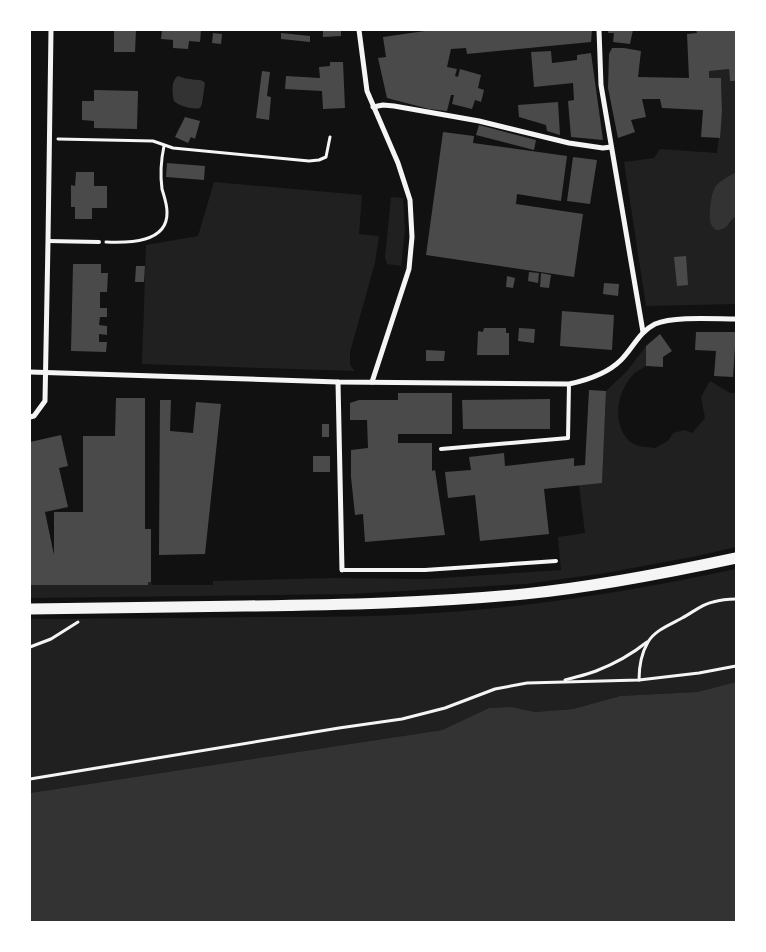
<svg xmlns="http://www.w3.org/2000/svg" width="766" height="952" font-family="'Source Sans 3',sans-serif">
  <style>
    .green { fill: #202020 }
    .water { fill: #333 }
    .building { fill: #4a4a4a }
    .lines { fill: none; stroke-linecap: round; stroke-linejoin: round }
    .path { stroke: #f5f5f5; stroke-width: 3 }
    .service { stroke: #f5f5f5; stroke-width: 4 }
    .minor { stroke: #f5f5f5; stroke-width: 5 }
    .trunk { stroke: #f5f5f5; stroke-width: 11 }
  </style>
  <rect width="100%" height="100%" fill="#111"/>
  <g class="green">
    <path d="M729,69l1,12h6v91l-9,5 2,48 5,-8 2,-1v88l-90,2 -22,-144 30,-4 6,-9 57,4 5,-42 -1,-32 -12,-1v-7z"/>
    <path d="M214,182l148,13 -3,39 20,2 -4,27 -25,89v13l5,6 -213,-7 4,-119 52,-9z"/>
    <path d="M391,197l12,1 2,32 -4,36 -14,-2 -2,-6z"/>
    <path d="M646,346v20c-4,3 -10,5 -13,9 -17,17 -22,52 -1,68 5,4 16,4 23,5l13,-7 5,-8 11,-3 8,3 13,-15 -4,-21 9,-16 20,12h6v154l-44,10 -86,16 -81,11 -174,10 -321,4v-13l118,-3h3l1,3h61v-4l120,-3 92,1 136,-9 -3,-33 27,-4 -6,-48 23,-3 4,-91 21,-20z"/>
    <path d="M736,569v113l-39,10 -77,4 -47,13 -38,3 -23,-5 -23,1 -47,22 -412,63v-174c78,0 156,-1 234,-2 57,0 113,0 170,-4 101,-6 203,-23 302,-44z"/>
  </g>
  <g class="water">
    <path d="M178,76c4,1 8,3 12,3 7,2 10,-1 15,4l-3,21 -2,4c-7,2 -21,-2 -26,-7 -2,-8 -3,-21 4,-25z"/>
    <path d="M736,172v44c-8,6 -8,14 -20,14 -2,-1 -4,-4 -5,-6 -3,-7 0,-32 5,-38 5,-6 13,-10 20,-14z"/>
    <path d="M736,682v240h-706v-129l412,-63 47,-22 23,-1 23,5 38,-3 47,-13 77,-4z"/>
  </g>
  <g class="building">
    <path d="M114,30h22l-1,22h-21z"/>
    <path d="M162,30h39l-1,12 -11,-1 -1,8 -15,-1v-8l-12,-1z"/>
    <path d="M323,30h18v6l-18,1z"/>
    <path d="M432,30h160l-1,12 -124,12 -1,-6 -15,1 -4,18 10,2 -2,7 3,1 2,-8 21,6 -3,13 6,2 -3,12 -6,-2 -3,9 -20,-5 2,-9h-3l-4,16 -18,-2 -42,-11 -9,-40 8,-1 -3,-20z"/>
    <path d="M608,30h25l-3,14 -17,-2 1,-9h-6z"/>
    <path d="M696,30h40v51h-6l-1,-12 -20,2v7h12l1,33 -2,27 -19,-1 2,-27 -41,-2 -2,-9h-18l4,18 -15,3 4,12 -17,6 -10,-50 1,-34 3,-6h12l17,3 -3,26 51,1 -2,-44 10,-1z"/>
    <path d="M213,33l9,1 -1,10 -9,-1z"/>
    <path d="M281,33l29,3v6l-29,-3z"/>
    <path d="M551,51l1,12 25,-3v-5l14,-2 12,87 -32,-3 -3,-36 6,-1 -1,-17 -39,4 -3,-35z"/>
    <path d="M330,62h13l2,46 -22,1 -1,-18 -37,-2 1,-13 34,2 -1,-11 11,-1z"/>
    <path d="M262,71l8,1 -3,24 4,1 -2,23 -13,-2z"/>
    <path d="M94,90l44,1 -1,38 -43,-1v-7l-12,-1v-19h12z"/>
    <path d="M558,102l2,33 -13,-4 -1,-6 -27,-8 -1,-12z"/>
    <path d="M185,117l15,4 -5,18 -4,-2 -3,6 -13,-6z"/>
    <path d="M479,125l57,15 -2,10 -58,-15z"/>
    <path d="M443,132l31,4 -1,7 94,13 -6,45 -44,-7 -1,10 67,10 -9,63 -148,-22z"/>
    <path d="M573,157l24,3 -7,44 -23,-3z"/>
    <path d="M167,163l38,3 -1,14 -38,-3z"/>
    <path d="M76,172h18v14h13v22h-15v11h-17v-12h-4v-22l4,1z"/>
    <path d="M686,256l2,29 -11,1 -3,-29z"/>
    <path d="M73,264h28v9h7l-1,19h-7v16h7v9h-7l-1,8 8,1v9l-8,-1v8h8l-1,10 -35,-1z"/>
    <path d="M136,266h9l-1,16h-9z"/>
    <path d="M529,272l10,1 -1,10 -10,-2z"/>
    <path d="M541,273l10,2 -2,13 -9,-1z"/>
    <path d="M507,276l8,2 -2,10 -7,-1z"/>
    <path d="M604,283l15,1 -1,12 -15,-2z"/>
    <path d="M562,311l52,4 -2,35 -52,-4z"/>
    <path d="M484,328h22v5h3v22h-32l1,-24 5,1z"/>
    <path d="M519,328l16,1 -1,14 -16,-2z"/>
    <path d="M696,332h40l-3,45 -19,-1 2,-25 -21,-1z"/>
    <path d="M660,334l12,17 -9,6v10l-17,-1v-20z"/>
    <path d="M426,350l19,1 -1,10h-18z"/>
    <path d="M589,390l17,1 -4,92 -58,6 5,45 -69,7 -5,-46 -27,3 -3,-26 26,-2 -2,-13 35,-4 1,13 69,-8v8l11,-1z"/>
    <path d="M398,393h54v41h-54v9h34v28l3,-1 10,65 -80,7 -2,-28 -8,1 -4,-38v-27l17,-2 -1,-28h-17v-17l9,-3h39z"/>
    <path d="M116,398h29v131h6v53h-3v3h-118v-143l31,-7 7,31 -9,2 9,39 -23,5 9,43v-43h29v-76h32z"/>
    <path d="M550,399v30h-87l-1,-29z"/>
    <path d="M160,400h11l-1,31 23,2 3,-31 25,2 -16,150 -46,1z"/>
    <rect x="322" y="424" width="7" height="13"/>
    <rect x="313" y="456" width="17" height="16"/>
  </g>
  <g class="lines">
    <g class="path">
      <path d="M58,139l95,2 20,7 136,13 10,-1 7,-3 4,-20"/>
      <path d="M106,242c22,1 62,1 61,-30 0,-8 -3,-16 -5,-23 -2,-15 -1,-29 2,-43"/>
      <path d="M30,647l21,-8 27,-17"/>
      <path d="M565,680c10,-3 21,-5 31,-9 18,-7 36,-17 51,-29"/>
      <path d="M639,680c0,-13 2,-26 9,-38 7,-12 22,-17 34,-24 10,-5 20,-14 31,-16 7,-2 15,-3 23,-3"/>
      <path d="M30,779l309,-51 63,-9 43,-11 50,-19 32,-6 112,-3 60,-7 37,-7"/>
    </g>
    <g class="service">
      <path d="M48,241l51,1"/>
      <path d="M441,449l127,-11 1,-54"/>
      <path d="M342,570h83l131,-9"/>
    </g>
    <g class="minor">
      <path d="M359,30l8,61 31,72 12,37 2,37 -3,32 -37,113"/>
      <path d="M599,30l2,55 42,247"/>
      <path d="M373,107l10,-2 11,1 85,15 90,22 34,5 8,-1"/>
      <path d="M30,372l308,10 231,2c19,-4 38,-10 52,-24 12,-12 18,-28 34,-36 19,-8 60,-5 81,-5"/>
      <path d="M338,382l4,188"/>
      <path d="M30,417l4,-1 11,-15 3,-160 3,-211"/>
    </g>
    <path class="trunk" d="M30,609c72,-1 143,-2 215,-3 93,-1 186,-3 279,-12 71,-7 142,-21 212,-36"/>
  </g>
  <rect width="766" height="952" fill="none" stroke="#ffffff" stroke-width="62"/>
</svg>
